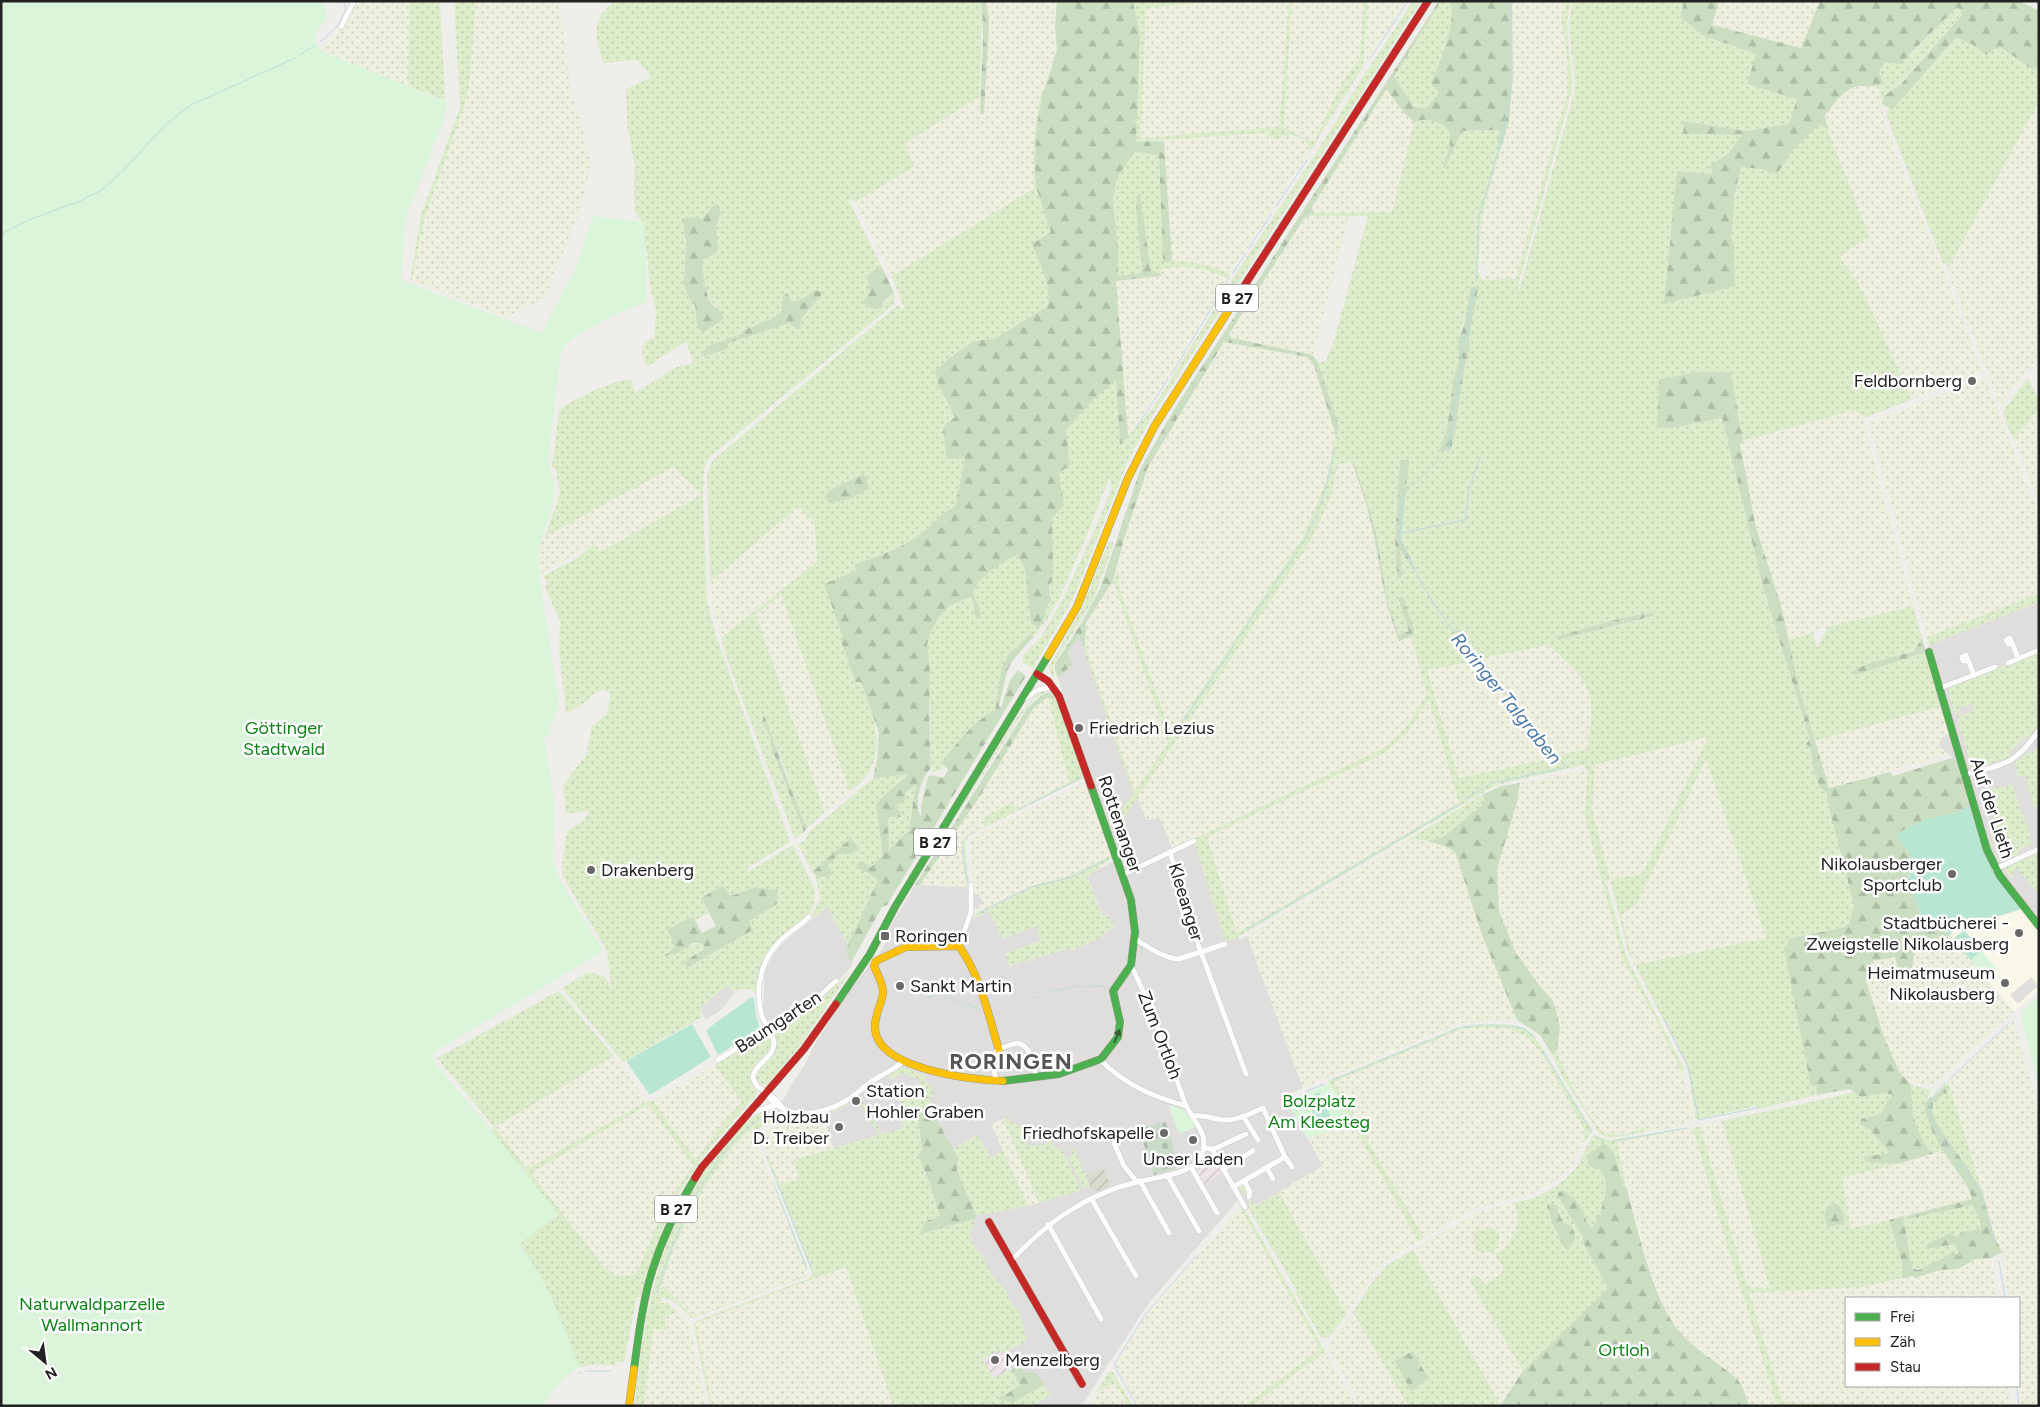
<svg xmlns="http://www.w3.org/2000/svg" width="2040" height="1407" font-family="Figtree,sans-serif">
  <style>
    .residential { fill: #dfdedc }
    .industrial { fill: url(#industrial-furrows) }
    .education { fill: #f8f7e8 }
    .religious { fill: #dededc }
    .construction { fill: url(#construction-furrows) }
    .farmland { fill: url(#farmland-dots) }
    .grass { fill: url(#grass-dots); fill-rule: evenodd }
    .forest { fill: url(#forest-firs); fill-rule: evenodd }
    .cemetery { fill: url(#cemetery-stones) }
    .park { fill: #daf5da }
    .pitch { fill: #b7e6d2 }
    .parking { fill: #e0dfde }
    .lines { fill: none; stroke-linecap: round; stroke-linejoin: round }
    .stream { stroke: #bfdbe3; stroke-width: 1 }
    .street-casing { stroke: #c9c8c7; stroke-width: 6 }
    .fast-casing { stroke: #999a82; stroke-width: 8 }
    .slow-casing { stroke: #999a82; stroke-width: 8 }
    .jam-casing { stroke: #999a82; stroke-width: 8 }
    .street { stroke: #fdfcfc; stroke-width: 5 }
    .fast { stroke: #4caf50; stroke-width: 7 }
    .slow { stroke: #ffc107; stroke-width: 7 }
    .jam { stroke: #c62828; stroke-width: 7 }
    .oneway { fill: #335a34 }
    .poi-dot { fill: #6a6968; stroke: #fff; stroke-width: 2 }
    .labels { text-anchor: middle; stroke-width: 5; stroke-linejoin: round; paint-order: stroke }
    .shield { fill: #fff; stroke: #646464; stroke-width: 1 }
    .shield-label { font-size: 16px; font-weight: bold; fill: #222 }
    .poi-label { font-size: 18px; fill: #222; stroke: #fff; text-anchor: end }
    .park-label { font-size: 18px; fill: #0c8416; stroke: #fff }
    .street-label { font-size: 18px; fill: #222; stroke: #fff }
    .water-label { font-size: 19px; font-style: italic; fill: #4a7aab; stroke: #fff }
    .district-label { font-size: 22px; font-weight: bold; letter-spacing: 1px; fill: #555; stroke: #fff }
  </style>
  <defs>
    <pattern id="industrial-furrows" width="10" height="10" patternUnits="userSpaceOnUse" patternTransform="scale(1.25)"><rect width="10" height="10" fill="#ede4e9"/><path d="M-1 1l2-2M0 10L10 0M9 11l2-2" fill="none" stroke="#cbc3c8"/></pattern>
    <pattern id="construction-furrows" width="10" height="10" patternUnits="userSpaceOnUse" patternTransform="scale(1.25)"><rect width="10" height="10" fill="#d9d9cd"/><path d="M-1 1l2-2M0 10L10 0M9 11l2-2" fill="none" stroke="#babab0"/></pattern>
    <pattern id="farmland-dots" width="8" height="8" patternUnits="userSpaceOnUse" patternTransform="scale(1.25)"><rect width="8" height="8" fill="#efefdf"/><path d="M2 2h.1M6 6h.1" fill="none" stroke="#cdcdbf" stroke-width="1.8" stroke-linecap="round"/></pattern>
    <pattern id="grass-dots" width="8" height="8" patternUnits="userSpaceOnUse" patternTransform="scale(1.25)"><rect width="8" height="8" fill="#ddeccb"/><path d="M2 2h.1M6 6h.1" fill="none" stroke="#bdcaae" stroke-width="1.8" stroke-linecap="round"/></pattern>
    <pattern id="forest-firs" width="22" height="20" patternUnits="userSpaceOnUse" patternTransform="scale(1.25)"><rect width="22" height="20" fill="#cbdec1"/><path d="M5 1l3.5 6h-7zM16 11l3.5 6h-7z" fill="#aebea6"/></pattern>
    <pattern id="cemetery-stones" width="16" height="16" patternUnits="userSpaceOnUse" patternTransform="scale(1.25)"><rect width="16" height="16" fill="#cadbca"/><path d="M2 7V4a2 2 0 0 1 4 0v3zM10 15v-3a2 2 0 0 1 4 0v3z" fill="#adbcad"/></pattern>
  </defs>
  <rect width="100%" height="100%" fill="#f0eeeb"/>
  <g class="residential">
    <path d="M2039,602v330l-47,-64 -13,-28 -22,-79 -17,-13 -1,-3 2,-7 8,-4 -23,-82 3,-7z"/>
    <path d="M1079,635l67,185 14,-2 12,30 21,-9 2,3 12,-5 31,100 2,3 7,-4 56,152 -19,9 39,69 -73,43 -12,-9 -90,104 -67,102h-96l35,-21 -20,-36 -17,10 2,5 -17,10 -49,-140 56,-15 1,-4h7l56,-12 -36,-83 -12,4 12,27 -13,7 -13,-23 -25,15 -17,-34 -29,-4 -4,17 -69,19 -11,-36 -18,5h-22l-10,-7 12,-11 6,-12 14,-21 11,-22 29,-45 37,-49 7,-11 2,-12 25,-42 52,2 2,-2 6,9h4l3,7 -2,5 -5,1 -2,12 15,-9 15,29 33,-13 5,15 -35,12 3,13 59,-17 4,-1v2l22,-9 21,-15 -5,-7 -7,-3 -16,-40 27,-15 -29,-77 -1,-9 -21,-58 6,-5 -11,-34 2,-12z"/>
    <path d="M827,907l21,37 -2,8 7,13 -29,31 -7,10 -7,1 -38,23 -8,-15 -1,-8 2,-37 8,-15 9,-11z"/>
  </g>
  <g class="industrial">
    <path d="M1212,1156l10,17 -20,12 -8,-13 14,-8z"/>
    <path d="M1000,1349l11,20 -18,10 -10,-20z"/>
  </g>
  <path class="education" d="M2021,909l18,23v57l-25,23 -61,-73 -1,-8z"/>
  <g class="religious">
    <path d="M900,951l15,36 11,-5 7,11 40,-17 12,37 -27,-4 -22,2 -22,10 -21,-26 -3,2 -3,-4 -10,-26 2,-5z"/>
    <path d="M1017,1046l4,1 10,18 -2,9 -29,4 -6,-17 3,-7z"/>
  </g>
  <path class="construction" d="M1103,1168l8,18 -11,5 -8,-1 -6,-14z"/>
  <g class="farmland">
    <path d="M357,1h52l-1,85 -50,-17 -42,-16 22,-19 13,-18z"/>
    <path d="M476,1h83l12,92 11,34 9,39 -15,56 -32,77 -38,18 -92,-36 -2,-3 13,-62 39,-108 6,-29z"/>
    <path d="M986,1h71l-2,25 2,24 -17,46 -6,37 -1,31 2,24 -143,88 -37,-74 59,-35 -9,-22 75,-49v18l8,-105z"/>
    <path d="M1212,1h77l-10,126 -138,11 5,-129z"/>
    <path d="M1292,1h71l-3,58 -6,6 -20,34 -20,44 -30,-15z"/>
    <path d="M1368,1h39l-44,66z"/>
    <path d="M1512,1h54l-5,17 8,60 -8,41 -45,159 -31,2 4,-15 -9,-2 2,-47 27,-95 4,-45z"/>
    <path d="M1719,1h101l-18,47 -91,-23z"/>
    <path d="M1878,86l7,38 98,248 -71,27 -51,-111 -21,-32 29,-20 -41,-106 -3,-14 20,-25 11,-4z"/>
    <path d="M1386,90l28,32 -22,90 -74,1 -5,-2 -1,-4z"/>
    <path d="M2039,101v255l-39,49 -50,-127 -2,-9z"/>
    <path d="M1267,133l18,4 4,-2 13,5 6,3 3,7 -81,124 -29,-11 -29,-2 -8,-120z"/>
    <path d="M1309,216h40l-36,139 -81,-17 -3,-4 7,-12 69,-105z"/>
    <path d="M1175,267l28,2 25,9 -58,96 -42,62 -12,-155 45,-5v-6z"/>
    <path d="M1225,342l82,15 3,2 3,4 21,66 1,8 -9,44 -23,56 -133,199 -50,-146 -2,-21 6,-30 24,-72z"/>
    <path d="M1980,379l7,4 52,133v77l-112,44 -57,-210v-4z"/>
    <path d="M2039,409v95l-25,-64z"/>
    <path d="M1855,410l7,7 51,189 -87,21 -37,13 -8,-35 -25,-77 -16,-84 3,-3z"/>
    <path d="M1352,462l8,22 13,47 14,74 12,35 12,-4 16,58 -21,33 -22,21 -212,100 -12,-30 -14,2 -9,-22 175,-259 19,-43 7,-32z"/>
    <path d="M673,467l30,28 -104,57 -5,-8 -54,30 -1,-30 6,-7z"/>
    <path d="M799,506l8,11 7,3 3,40 -95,77 -9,-27 -2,-30z"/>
    <path d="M1113,581l55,162 -33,48 -50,-145 1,-23z"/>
    <path d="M781,593l69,199 -25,20 -69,-197z"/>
    <path d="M1548,645l32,28 9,17 3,17 -5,42 -27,6 -81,-97z"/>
    <path d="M1475,661l67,80 6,5 6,7 -1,5 -95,20 -32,-108z"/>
    <path d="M1048,697l21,85 -53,28 -4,-8 -27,24 -19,10 -4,9 5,42 -47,-2 58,-86 55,-90z"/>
    <path d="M1429,699l30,102 -222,133 -30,-97 178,-84 22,-20z"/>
    <path d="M1942,706l7,28 -8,4 -2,7 9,9 -119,34 -14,-47z"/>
    <path d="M1708,737l-66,137 -32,5 -17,-58 -1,-11 3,-45z"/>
    <path d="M1706,758l61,180 -133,27 -13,-50 16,-11z"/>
    <path d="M1586,770l-1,44 38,146 49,90 10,24 4,18h4l3,28 -5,5 -43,7v-5l-6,3 -29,5 -10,-5 -27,-44 -12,-24 -4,-12 3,-12 -7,-37 -14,-16 -23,-32 -13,-31 -5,-27 -1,-26 20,-67 3,-19z"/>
    <path d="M1083,783l2,1 27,71 -42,20 -38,11 -57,28v-7l5,-1 2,-5 -3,-7h-4l-5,-47 3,-10z"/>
    <path d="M1415,839l32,8 8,4 27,84 35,85 -56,3 -158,65 -56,-152 159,-95z"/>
    <path d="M1950,935l64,77 -78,71 -11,2 -17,-5 -9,-9 -15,-34 -18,-56 5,-20 24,-4z"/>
    <path d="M2013,1021l2,2 24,93v290h-18l-2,-20v-88h-11l-6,-46 -9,-19 -5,-22 -40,-129z"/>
    <path d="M1468,1028h39l21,10 14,16 14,23 7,17 17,26 5,13 -1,5 -10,26 -8,8 -16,12 -18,10 -59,15 -49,29 -90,-156 116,-49z"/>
    <path d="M614,1056l33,45 -119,68 -34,-42z"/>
    <path d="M715,1065l28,37 -25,26 -22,32 -43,-59z"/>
    <path d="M648,1105l45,60 -30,46 -26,62 -19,4 -10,-6 -77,-98z"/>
    <path d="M822,1114l11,34 -40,12 6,19 -17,5 -3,-2 -15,-35 -3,-9 1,-5 4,-3z"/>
    <path d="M1003,1119l36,84 -11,2 -37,-81z"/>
    <path d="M1722,1121l49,166 -19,2 -5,-4 -47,-159z"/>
    <path d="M1348,1124l7,5 63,112 -33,20 -11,10 -27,43 -68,-122 44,-26 -15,-28z"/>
    <path d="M1690,1128l3,1 25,87 59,190h-28l-5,-18 -12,-13 -47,-38 -15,-18 -21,-49 -32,-128z"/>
    <path d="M749,1131l5,1 -1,3 54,137 -5,5 -20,8 -89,31 -31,-31 5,-15 19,-50 18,-33 23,-34z"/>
    <path d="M1944,1150l19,31 9,18 -121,29 -9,-50z"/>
    <path d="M1512,1203l6,9 -2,19 -6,13 -12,9 -3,-1 10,14 -3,7 -18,13 -14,-5 53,90 -23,33 -87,-154 63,-37z"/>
    <path d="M1240,1208l80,141 -76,57h-106l-22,-41 30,-50z"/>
    <path d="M1991,1258l6,40h-151v88h162l2,20h-90l-137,-4 -34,-109 114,-6 39,-9 11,-2 1,2 26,-8 17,-1 18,-10z"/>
    <path d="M847,1267l46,139h-181l-16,-83z"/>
    <path d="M678,1312l11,10 17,84h-62l9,-77 12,-13z"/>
    <path d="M1353,1312l55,94h-47l-34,-61z"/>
    <path d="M1325,1351l31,55h-104z"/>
    <path d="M1110,1384h5l8,12 1,10h-33l8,-15z"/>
  </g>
  <g class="grass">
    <path d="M409,1h31l5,99 -37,-14z"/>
    <path d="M454,1h22l-6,78 -6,29 -39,108 -13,62 2,3 -4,-1 11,-64 39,-109z"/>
    <path d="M612,1h368l2,7 -2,88 -75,48 9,23 -59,35 -5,-3 -1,2 33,66 -12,6 -3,5 3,14 -5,15 7,2 16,-9 6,-7 1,6 -2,6 -182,151 -4,4 -3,10 -1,25 4,105 9,36 74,206 -43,26 2,3 44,-26 18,36 4,10 -1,14 -6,12 -40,36 -9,40 -12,-4 -15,2 -6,-4 -26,21 2,9 -79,45 -61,-74 26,-16 16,4 7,11 -4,-36 -44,-74 -1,-11 4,-31 3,-5 13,-8 6,-8 -1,-3 -21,3 -3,-29 23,-30 6,-29 16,-14 2,-19 -6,-3 -8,2 -9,9 -21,13 -7,-64 1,-28 -15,-35 2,-5 -4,-6 34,-18 17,-14 6,8 102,-57 -29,-28 -128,70 15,-44 -4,-21 -4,-6 7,-56c16,-12 52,-29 72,-31l4,14 42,-26 16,-4 -7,-22 -40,26c-4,-16 -9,-22 8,-30l2,-27 -6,-21 -3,-37 -5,-17 1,-12 -9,-12v-50l-7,-36 -1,-36 25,-12 -14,-17 -33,3c-8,-21 -14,-44 7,-58zM710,211l11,7 -5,9 1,25 -15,8v2c3,15 1,37 16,45l-21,18 -2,-20 -6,-6 -5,-15 2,-42 -4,-20 20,-3zM790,298l2,4 12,-4 7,11 -9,9 -4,11 -9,-6 -60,20 -9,10h-10l3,-9 28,-10 1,-3 31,-13 9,-6 -1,-7zM723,885l6,11 28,-9 15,3 6,-1 -1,15 -29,17 5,9 -65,38 -3,-6 19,-14 -1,-5c-14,0 -24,11 -38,13l10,-9 18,-30 2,4 13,-8 -7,-15z"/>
    <path d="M1133,1h79l-66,8 -5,129 138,-11 10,-126h3l-8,127 30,14c12,-24 27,-65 46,-83l3,-58h5l-5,66 -52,83c-1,-7 -14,-16 -22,-15 -9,1 -15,8 -22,-2l-131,9 4,-106z"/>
    <path d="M1413,1h8l-269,415 -25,47 -47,119 -11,24 -36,62 -10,-5v-8l18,-18 21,-36 38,-83 12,-32 -3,-8 -22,57 -28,64 -12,21 -13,16 -2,-2 -24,21 -12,57 -54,50 3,4 -5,4 -8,2 -5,-127c8,-28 17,-36 43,-49l5,20 4,-9 -6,-13c6,-21 28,-30 45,-40l7,16 6,54c7,-6 19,-14 20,-25 1,-9 -4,-9 1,-19v-63l12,-12 -5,-32 11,-8 -4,-35 28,-31 22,-20 4,65 33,-36 82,-133 85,-128 42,-69z"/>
    <path d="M1441,1h9c7,23 -10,59 -18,80v4l7,7 -12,17c-17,-1 -24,-20 -33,-32z"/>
    <path d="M1566,1h5c-10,33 3,57 1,89l-54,197 1,4 55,-198c3,-31 -12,-61 -1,-92h111l-4,16 22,18 54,19 -9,30 50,15 -8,25 -44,7 -61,-10 -1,13 60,1 -15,19 -19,12 7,8 -39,-3 58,115 -1,-41 -3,-8 1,-23 9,-47 21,2 7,4 7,1 16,-23 28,-27 8,6 41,106 -29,21 21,31 51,111 -47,19 -10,-8 -112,31 -12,-69 -59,56 50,-10 41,169 47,152 -4,5 4,3 5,28 12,18v7l27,105 -5,19 -7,5 -51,9 20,149 5,-1 1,9 -59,14 -2,-3 -60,14 -9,-54 -59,-115 -18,-72 -4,2 20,75 59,114 -4,2 -21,-45 -37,-67 -37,-138 -1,-8 2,-43 -3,-6 -79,18 -16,6 -251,148 -12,5 -33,-103 191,-91 22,-21 21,-33 -16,-58 3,-1 -11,-38 -5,2 11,32 -10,4 -11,-30 -12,-74 -22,-69 -16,2 -7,32 -19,43 -190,282 -2,-8 13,-20 -50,-146 2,-1 50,145 33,-48 -55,-162 5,-12 2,21 51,145 132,-198 23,-56 9,-44 5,-9 -22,-65 8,-2 9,-24 33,-121h-59l4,-5 5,2 74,-1 22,-90c9,-3 12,-3 22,0 24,6 11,28 7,46h2l17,-37 39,-1 -3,13 4,2 -20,71 -4,55 4,9 34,-2 51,-184 1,-30 -7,-46zM1477,287l-8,51 1,9c-11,34 -10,70 -19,103l-14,1 4,-4 6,-18 6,-48 6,-22 -1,-18 9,-33zM1408,460l-7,79 14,29 -3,1 -12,-21 2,29 -5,1 -2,-37 5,-80zM1654,612l-1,5 -94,23 -3,-3 66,-19zM1548,645c44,38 49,45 39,104l-27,6 -80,-96zM1475,661l67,80 12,12 -1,5 -94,20 -32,-108zM1429,700l30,102 -222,131 -30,-96 178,-84 22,-20zM1708,737l-66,137 -32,5 -18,-69 3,-45zM1706,759l60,179 -132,27 -13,-50 16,-11z"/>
    <path d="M1957,7l5,4v4l-63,70 -16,11 1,9 -1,2 -5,-21 5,-3 -4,-12 6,-8 9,1 18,-10z"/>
    <path d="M1959,38l14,7 12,10 14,-9 33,24 7,-7v38l-91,168 -1,-5h-4l-57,-150 3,-6 3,2 63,-70z"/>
    <path d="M1044,88l-8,44v55l16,45 -20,12c7,19 21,42 15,63l-55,33c-12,-2 -35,9 -43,18 -6,6 -8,19 -11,26l17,33 -11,10 4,27 17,4 -10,48c-14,7 -21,18 -33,27 -18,14 -46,23 -67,31l1,7 -13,66 -3,1 15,44h6c10,28 25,61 8,90 -4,8 -13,14 -19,20l-69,-198 -25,21 69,197 -18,16 -15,-33 -5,-21 -23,-58 7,21v9l33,86 -9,7 -61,-161 -11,-32 -1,-9 94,-75 1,-2 -3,-40 -7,-3 -8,-11 -89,76 -3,-109 6,-13 185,-155 3,4 3,-1 -12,-32 142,-88 -1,-24 1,-31 6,-37z"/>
    <path d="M1133,152l26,3 4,107c25,-3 45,2 67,12l-2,4c-21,-8 -45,-16 -67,-8v4l-10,-2 -11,-78 2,79 -24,3v-28l-5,-48 4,-22z"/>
    <path d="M2028,378l11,23v8l-25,31 -9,-19 -2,-10z"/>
    <path d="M1109,541l5,2 -21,57 -37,60 -3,6 2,14 -5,-7 -1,-6 32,-57z"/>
    <path d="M2039,593v9l-110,43 -2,-8z"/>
    <path d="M1913,606l9,32 -6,11 -32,11 -30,15 72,-23 16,54 -127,35 -16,-54 -10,-47 24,-8 4,16 10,-19 -1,-2z"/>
    <path d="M2039,651v73l-10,14 -3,-2 -14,15h-3l1,6 -34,11 -5,-1 -14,-51 17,-5 -2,-7 -12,3v5l-6,2 -6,-26z"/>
    <path d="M1042,692h5l-12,6 -14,17 -108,169 106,-170 17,-19z"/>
    <path d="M1048,697l8,3 3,5 26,72 -117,59 -3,9 4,40 -2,2 -5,-42 4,-9 19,-10 -2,-8 29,-16 4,8 53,-28z"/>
    <path d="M2039,744v66h-1l-1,-4 -3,1 -9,-32 -7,2 -3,-14 14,-12 3,2z"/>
    <path d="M910,773l-30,26 -4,7 7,49 -16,17 11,8 -30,64 -21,-37 -13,11 -2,-2 8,-18 -5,-23h16l-3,-10 11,-11h14l6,-5 -8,-10 -39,33 -14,-28 6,-3 4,-5 -2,-1 67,-57z"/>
    <path d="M916,783l-7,47 -20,20 -1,-33h12l-3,-11z"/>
    <path d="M2013,784c5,21 14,39 19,60l-14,6 1,4 -15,7 -5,-1 -11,-35 9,-3 -9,-32z"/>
    <path d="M1483,794l2,9 -42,34 -16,4 -12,-2 -9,2z"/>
    <path d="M2037,854l2,1 -3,5 3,3v32l-21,-26 -7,4 3,4 -2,2 -7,-8 2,-4z"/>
    <path d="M1112,855l1,3 -14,8v3l-12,7 15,40 4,-2 9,12 -21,15 -21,9 -1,-2 -4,1 -59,17 -3,-13 35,-12 -5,-15 -33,13 -15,-29 -15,9 2,-5 57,-28 38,-11z"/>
    <path d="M850,972l-49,72 -32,39 -5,2 -7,-2 -1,-8c5,-10 20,-18 21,-30 0,-6 -4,-10 -3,-16l34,-22 9,-1c8,-14 22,-23 33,-34z"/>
    <path d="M559,991l55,65 -119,71 32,42 120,-68h6l43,59 22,-32 24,-26 -27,-37 49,-30 4,-1c9,16 -4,20 -12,31 -2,5 -3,11 -4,16l5,11 -3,6c-23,26 -47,51 -66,81 -23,36 -35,78 -47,118h-4l-13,65 -8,-1v5l-21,-2 -17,4 -64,-128 43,-23 -68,-86 5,-4 -57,-69zM648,1105l45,60 -30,46 -26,62c-16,5 -24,4 -35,-9l-71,-91z"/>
    <path d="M1482,1024c17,1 37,-3 51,10l60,97 -10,12 2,-10 -3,-7 -40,-72 -14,-16 -21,-10h-39l-9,2 -125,52 90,156 -6,3 -63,-112 -7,-5 -1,-10 -9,-11 1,-3 -12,-19 132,-54z"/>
    <path d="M1557,1050c4,18 33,70 47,83 10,4 32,0 41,-7v6c-14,2 -34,10 -46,1l-35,-54 -13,-26z"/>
    <path d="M907,1067l8,5 10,2 1,8h2l6,13 -5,2 3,14 -15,1 7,61 4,6 12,37 -14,5 -6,13 55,-15 -5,14 4,13 8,10 12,22 12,12 5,14c12,5 11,24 16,36l-24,14 -3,-4 -17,9 10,19 18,-9 9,17 -23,13 17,3 30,-17 7,10 -19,11h-139l-47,-139 -150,56 16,83h-2l-16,-80 2,-5 112,-42 5,-6 -47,-116 2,-3 11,28 3,2 17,-5 -6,-19 86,-25 -20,-34 -4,2 -1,-2 -13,8 -10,3 -1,-2 28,-16 24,40 20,-5 4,-19 -15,-22 2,-4 4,4 4,-2 2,3 4,-1v6l1,-6h8l4,-3v-5l-17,-7 -11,6 -6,-4 14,-7z"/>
    <path d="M1948,1082l34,108 -45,-67 -5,-11 1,-10 3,1 7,-10 4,1 -2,-9z"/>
    <path d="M1911,1085l21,5 -8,13 7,25 13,22 -9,3c-22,-12 -23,-46 -24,-68z"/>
    <path d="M1856,1092l6,5 22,-4 9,2 -8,10 -3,8 -21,6 30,34 -25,9 31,2 -55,14 9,50 38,-8 13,43v15l-39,9 -114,6 34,109 137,4h-143l-59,-190 -25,-87 7,-3 47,159 6,3h17l-48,-167zM1835,1203l3,1 6,20 -16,3 3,-23z"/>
    <path d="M773,1110l9,7c-8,8 -21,6 -27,17l-1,-2h-7c-41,45 -68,95 -85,153l31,31 89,-31 23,-10 2,-3 -33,-88 33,83v9l-5,2 -110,40 -18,-16 -11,-5 -2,6h7l10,9 -13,4 1,14 -13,-1 -9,77h-10c11,-100 26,-190 97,-267 11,-12 24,-29 42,-29z"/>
    <path d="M1008,1117l3,6 4,-1 1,3 2,-1 10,22 18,-2 5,-5 2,8 10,3 18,40 -42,13 -36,-84z"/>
    <path d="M1690,1128l-73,14 9,44 -2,1 -10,-34 -14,16c14,17 2,44 -8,59l-6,-6 -6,-16 -22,-10 24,40 2,8 24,44 -85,83 -53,-90 5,-6 6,4 3,6 18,-12 2,-6 -5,-5 -5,-10h-16l-3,-4 -2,-15 6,-4 4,2 8,-4 9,6 -1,9 -5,10 4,1c14,-11 28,-34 14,-50 24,-3 54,-18 67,-40 5,-9 8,-20 15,-28l16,5zM1557,1205l6,16 7,4 -7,22c-1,-7 -5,-9 -7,-15 -3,-9 0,-18 1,-27z"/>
    <path d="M977,1135l13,23 13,-7 25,54 -45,10h-7l-19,-45 2,-7 -7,-13z"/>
    <path d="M1074,1149l16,37 -5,2 -3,-2 -12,-26v-4l3,-1 -2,-5z"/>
    <path d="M1242,1184l6,6v7l4,2 4,7 23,-14 68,122 -18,23 -8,1 -26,-46 2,-1 -50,-85 3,-2 -8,-15 -4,1 -1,-3z"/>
    <path d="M1972,1205l7,12v7l2,5 -19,3 -6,5 -13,-1 -6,5 -11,4 2,4 27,-5 6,15c-11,2 -40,11 -49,9l-9,-52 6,-1v4z"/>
    <path d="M1243,1206l82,145 -73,55h-8l76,-57 -80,-141z"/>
    <path d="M1413,1250l87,154v2h-92l-55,-94 17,-27 17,-20z"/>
    <path d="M1109,1372h4l20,34h-8v-7l-10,-15 -8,2 -11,7z"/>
  </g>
  <g class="forest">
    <path d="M980,1h6l3,20 -5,93h-4l3,-78 -1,-28z"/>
    <path d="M1057,1h76l7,35 -4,106 28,-1 8,120 -9,2 -4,-108 -25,-3 -17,26 -4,22 5,48v28l24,-3 -6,-65 1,-12 3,-3 11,78 10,3v2l-45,5 12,155 -8,9 -4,-65 -22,19 -28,31 4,35 -11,8 5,32 -12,13 1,45 -1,17 -3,7 2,13 -6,12 1,3 -7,12 -8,-3 -6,-54 -7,-16c-17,10 -39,20 -45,40l6,13 2,10h-6l-3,-18 -2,-2 -20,9 -12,13 -7,12 -4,14 3,25 -1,41 2,57c-10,10 -18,36 -10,49v-11l7,-29 4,-2 11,3 5,-8 -6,-8c14,-18 32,-42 53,-51l7,-43 6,-13 23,-21 3,2 -21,24 -6,11 -8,35 2,2 9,-28 8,-10 8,6 -139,229 -5,2 -31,56 -5,-11 2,-8 30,-64 -11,-8h-5l-5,-8 5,-3 9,6 12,-12 -7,-49 4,-7 29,-25 -36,4 4,-19 2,-26 -18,-51h-6l-15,-44 3,-1 -19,-53 32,-13 -1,-7c22,-8 48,-16 67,-31 12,-9 19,-20 33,-27l10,-48 -18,1 -4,-30 2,-4 10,-8 -17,-33 -3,-12c14,-14 36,-36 57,-32l55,-33c6,-21 -8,-44 -15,-63l19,-12 -15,-45 -1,-23 1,-32 6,-36 15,-46 -2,-24zM916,784l-7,46 -20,20 -1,-33h13l-4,-12 8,-5 1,-7z"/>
    <path d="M1439,1h2l-47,76 20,29 13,3 12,-17 -7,-7v-4c8,-21 25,-57 18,-80h62l1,75 -4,45 -7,24 -5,-2 3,-13 -38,1 -17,37h-2c4,-17 17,-40 -7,-46 -10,-3 -13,-3 -22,0l-14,-14 -12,-17 -2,-1 -74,117 1,4 -4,5 -4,1 -76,117 3,4 81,17 5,8 22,65 -5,9 -1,-8 -21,-66 -6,-6 -83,-15 -76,125 -24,72 -11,42 -27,42 -1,23 -2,1 -4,-11 -11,16 4,13 -14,13 -3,-8v-6l27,-42 18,-33 40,-119 4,-8 31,-54z"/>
    <path d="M1684,1h35l-7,24 89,23 19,-47h199l20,10v52l-6,7 -34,-24 -13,9 -13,-10 -15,-7 -4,2 -62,70 -8,-5 -1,-9 17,-11 62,-70v-4l-5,-4 -57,57 -15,-1 -6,8 4,12c-8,5 -14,3 -23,3 -17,2 -26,18 -35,30l3,14 -8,-6 -28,27 -15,23 -8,-1 -7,-4 -21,-2 -6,26 -4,44 3,8 1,41 -71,18 13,-133 38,3 -6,-8 19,-12 14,-19 -59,-1 1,-13 61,10 44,-7 8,-25 -50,-15 9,-30 -54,-19 -22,-18z"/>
    <path d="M714,205h4l3,9 -5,13 2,21 -1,4 -15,8c0,8 4,36 9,43 5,6 9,5 13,15l-3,3 -19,12 -5,-8 -2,-20 -6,-6 -5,-15 2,-42 -4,-23 13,-2 7,2z"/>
    <path d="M882,267l12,26 -11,9 -1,5 -5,2 -12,-2 -1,-6 6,-9 -3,-14 3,-5z"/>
    <path d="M1471,287h7l-9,51 1,9c-11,34 -10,70 -19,103l-14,2 4,-5 6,-18 6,-48 6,-22 -1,-18 6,-16z"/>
    <path d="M815,290l6,2v4l-19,22 -2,11h-2l-9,-6 -60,20c-5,12 -15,8 -25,14l-1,-6 10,-7 28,-10 1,-3 31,-13 8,-6 2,-17 4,-2 5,9 12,-4z"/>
    <path d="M1701,372h30l12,69 -3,3 16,84 25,77 18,82 30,101 61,-16 3,4 59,-18 5,3 12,44 -11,7 -32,7 -29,15 14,21 -3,24 19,53 14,-5 3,5 6,3 -35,14 -3,20 -14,1 -3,-13 -23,4 -6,20 18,56 15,34 12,14 2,30 6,18 8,15 8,5 -38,11 -31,-2 -3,-5 27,-4 -21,-25 -9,-3 1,-6 21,-6 3,-8 8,-10 -9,-2 -23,4 -11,-8 -33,6 -1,-9 -5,1 -27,-139 7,-10 51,-10 7,-4 5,-19 -27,-105v-7c-14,-8 -14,-31 -17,-46l-4,-3 4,-5 -47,-152 -41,-169 -50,10h-15l2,-49z"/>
    <path d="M1400,460h9l-8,79 14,29 -2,2 -13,-21 2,28 -5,1 -2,-37z"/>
    <path d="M1352,462h2l22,69 12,74 11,30 10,-4 -11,-33 5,-1 11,32v6l-15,6 -12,-36 -14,-73 -6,-25z"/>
    <path d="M863,474l3,3 3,12 -3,1 -16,9 -21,4 -4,-6 4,-6z"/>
    <path d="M1654,612l-1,4 -94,24 -4,-3 67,-19z"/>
    <path d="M1922,638l4,14 -71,23 -2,-4 14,-7 47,-13z"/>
    <path d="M1048,692l6,4 2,4 -8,-3 -15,12 -55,90 -58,86h-5l112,-176 12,-12z"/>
    <path d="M764,715c15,38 26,77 43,113l-3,4 -33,-86v-8l-9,-16z"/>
    <path d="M1520,783l-3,19 -20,67 2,42 17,42 23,32 14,16 2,5 5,22 -3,22 -6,3 -11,-18 -23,-15 -35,-85 -27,-83 -8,-5 -20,-6 16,-4 42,-34 -2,-9 19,-8z"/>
    <path d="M851,838l8,11 -6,5h-14l-11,11 4,10c-7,3 -15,2 -20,-3z"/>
    <path d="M723,885l7,11 27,-9 15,3 6,-2 -1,16 -28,17 4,9 -66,38 -3,-6 20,-13 -1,-6h-10l-17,11 -12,2 11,-9 -7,-18 25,-12 9,16 14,-7 -15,-28z"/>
    <path d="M1945,1085l2,9 -4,-1 -7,10 -3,-1 -1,10 5,11 45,67 11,43 9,19 -11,6 -16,1 -17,10 -18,1 -26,8 -1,-2 -11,2v-15l-13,-43 14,-4 9,52 6,2 37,-18 5,5 -5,-13 -28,5 -1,-4 24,-12 6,4 6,-5 19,-3 -2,-12 -7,-12 -63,14v-4l63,-16c-3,-12 -11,-22 -18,-32 -13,-19 -27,-40 -30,-64l6,-6 3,1z"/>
    <path d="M932,1111l26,47 -1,12 19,45 -1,4 -56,15 7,-13 14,-5 -12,-37 -10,-24 4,-5 -5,-38z"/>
    <path d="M1605,1143l9,10 10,34 2,-1c12,42 25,113 54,146 16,19 40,31 58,48l5,8 6,18h-249l23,-35 85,-83 -24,-44 -2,-8 -24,-40v-3l5,-3c6,5 14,10 18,17 4,8 4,15 11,21l5,-8 -1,-4 4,-2c4,-15 11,-31 0,-45h-6l-5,-4 -3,-9z"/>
    <path d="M1835,1203c8,3 10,13 9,21l-16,3c-5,-10 -5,-21 7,-24z"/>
    <path d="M1547,1204l10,1c1,5 3,12 6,16 2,3 4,2 7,4 8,9 6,19 -3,25 -6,-5 -19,-37 -20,-46z"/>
    <path d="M1411,1352l4,3 13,23 -17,13 -16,-30z"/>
    <path d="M1020,1365l4,7 12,1 8,12 -30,17 -17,-3 23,-13 -8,-16z"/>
  </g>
  <path class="cemetery" d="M1165,1121l6,16 5,29 -2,3 -20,6 -15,-46z"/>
  <g class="park">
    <path d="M1,1h322l4,17 -11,15 -1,7 6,11 126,51 -2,14 -40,104 -4,60 141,53 34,-66 17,-51 51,6 3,79c-18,8 -75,32 -83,47 -2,3 -3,7 -4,11l-12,100 6,23 -1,23 -13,38 -2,11 2,28 19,122 -7,20 -4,3 3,8 -7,2 10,63 -1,62 7,18 42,69 -2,4 -164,98 -4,7 3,6 49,57 74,93 -39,31c28,33 44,82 61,122 -16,10 -28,21 -36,39h-543z"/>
    <path d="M1964,930l31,37 -7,7 2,3 -3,3 -34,-41z"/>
    <path d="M2039,996v91l-17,-66 1,-10z"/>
    <path d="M1329,1084l11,16 -2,3 9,11 1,10 -40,14 -22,-37z"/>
    <path d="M1172,1105l13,6 10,16 -16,7 -10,-27z"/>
  </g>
  <g class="pitch">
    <path d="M1969,805c14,46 23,66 52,104l-69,22 -2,4 -6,-3 -3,-5 -14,5 -19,-53 3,-10v-14l-15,-21 30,-15 32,-7z"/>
    <path d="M1964,930l17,21 -10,9 -18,-21z"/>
    <path d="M750,998h4l2,18 4,13 -42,26 -12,-25z"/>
    <path d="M692,1024l19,33 -61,38 -24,-34z"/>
    <path d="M1319,1092l13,27 -14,6 -12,-26z"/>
  </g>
  <g class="parking">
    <path d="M2031,977l7,9 -20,18 -8,-9z"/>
    <path d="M726,986l9,7 -14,17 -15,10 -6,-12z"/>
    <path d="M1164,1105l5,2 10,27 -6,3 -3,-4 -9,-26z"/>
  </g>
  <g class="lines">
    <g class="stream">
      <path d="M320,42l16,-14 10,-19 -3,-8"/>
      <path d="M300,55l14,-9"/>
      <path d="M1370,59l38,-58"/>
      <path d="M122,172l43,-47 26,-20 104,-47"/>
      <path d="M1275,208l32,-48"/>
      <path d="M1,234l28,-14 51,-19 22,-11 17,-16"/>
      <path d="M1249,248l23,-35"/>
      <path d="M1232,274l14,-21"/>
      <path d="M1476,281l3,-64 25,-86 6,-57 -1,-73"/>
      <path d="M1171,375l58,-96"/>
      <path d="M1136,428l32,-49"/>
      <path d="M1448,451l14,-91 -2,-15 7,-8 7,-50"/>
      <path d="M1401,533l64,-13 4,-31 11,-32"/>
      <path d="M1299,548c20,-30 29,-65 36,-101"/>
      <path d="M1272,588l25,-36"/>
      <path d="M1425,590l-25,-49 2,-42 2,-5 38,-37"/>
      <path d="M1427,592c15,28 37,50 56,74l1,4h3l78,95 -2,3 -71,15 -27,16"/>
      <path d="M1455,631l11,1"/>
      <path d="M1237,640l33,-49"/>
      <path d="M1184,720l51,-76"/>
      <path d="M1173,735l8,-11"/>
      <path d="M1030,804l51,-26"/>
      <path d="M1018,810l8,-5"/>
      <path d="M962,846l5,38"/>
      <path d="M992,906l39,-19 39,-9 38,-19"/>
      <path d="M977,914l12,-7"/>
      <path d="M1246,930l214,-126"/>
      <path d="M759,973l1,-7"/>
      <path d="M1083,987l21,-1"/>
      <path d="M1051,991l27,-5"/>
      <path d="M943,995l32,12"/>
      <path d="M928,997l7,-1"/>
      <path d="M1033,998l8,-2"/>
      <path d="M758,1012l6,16"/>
      <path d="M1664,1019l24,48 11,53 57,-12"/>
      <path d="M1486,1025l20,1"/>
      <path d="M1509,1026l14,2 12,10"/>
      <path d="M1462,1027l21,-2"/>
      <path d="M1450,1032l9,-4"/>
      <path d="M1435,1038l11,-4"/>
      <path d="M1543,1051l48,80"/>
      <path d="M1391,1056l39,-16"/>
      <path d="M1377,1062l10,-4"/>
      <path d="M1950,1079l58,-55"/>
      <path d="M1333,1080l39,-16"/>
      <path d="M1945,1083c-8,8 -17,17 -15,29 3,22 33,53 45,73 10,17 15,39 21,58"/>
      <path d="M1305,1092l19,-8"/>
      <path d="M1284,1100l10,-4"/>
      <path d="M831,1110l19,-8"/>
      <path d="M809,1117l13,-4"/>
      <path d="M1595,1136l9,5"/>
      <path d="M1613,1141l74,-13"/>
      <path d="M772,1169l3,8"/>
      <path d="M773,1182l33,85"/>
      <path d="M777,1182l35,89"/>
      <path d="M1999,1261l6,37"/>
      <path d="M657,1292c17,-60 53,-141 107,-176"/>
      <path d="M586,1371h24"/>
      <path d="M1093,1373h4"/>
      <path d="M578,1374l4,-2"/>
      <path d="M2017,1386l2,20"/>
      <path d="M1137,1406l-21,-37 -1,-6 30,-48 51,-59"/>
    </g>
    <g class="street-casing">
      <g id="street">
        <path d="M341,27l13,-26"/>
        <path d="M2013,644h-5l-2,-4 4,-2 8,20"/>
        <path d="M1968,661h-5l-1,-4 4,-2 8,20"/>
        <path d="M2008,663l31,-13"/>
        <path d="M1940,688l55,-21"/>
        <path d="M1024,699l14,-9 12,-3"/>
        <path d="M1964,775c39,-11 51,-9 75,-45"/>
        <path d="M1170,852l28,92 48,130"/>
        <path d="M1995,869l44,-20"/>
        <path d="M1122,875l72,-34"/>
        <path d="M1135,939c13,8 28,19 44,20l46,-15"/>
        <path d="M959,946l12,-34v-27"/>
        <path d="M718,1060l96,-59 22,-20"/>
        <path d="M1100,1060c26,25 51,36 86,46"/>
        <path d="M996,1082c-4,-27 -9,-32 22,-39 14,4 16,22 18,34"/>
        <path d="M768,1096c19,25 53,19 78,5 10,-6 18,-15 28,-21 10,-7 21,-10 29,-19"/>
        <path d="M785,1110l-12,-13 -15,-10 -5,-8c0,-15 21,-21 21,-35 0,-12 -11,-20 -13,-31 -6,-26 0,-53 19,-72 9,-9 20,-15 29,-24"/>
        <path d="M750,1113l25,-8"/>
        <path d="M1192,1116c13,-2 20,3 32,4 13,1 27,-7 39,-12l22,49 -52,30"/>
        <path d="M1243,1116l15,24"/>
        <path d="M1114,1143l10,23 13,16"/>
        <path d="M1204,1148l8,1 33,58"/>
        <path d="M1212,1150l34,-16"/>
        <path d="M1285,1157l7,10"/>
        <path d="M1191,1167l26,46"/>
        <path d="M1267,1168l6,11"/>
        <path d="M1223,1169l30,-18"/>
        <path d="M1167,1175l32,56"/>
        <path d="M1140,1181l29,52"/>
        <path d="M1244,1181l6,11 -1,5"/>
        <path d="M1091,1198l45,78"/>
        <path d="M1048,1224l53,95"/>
        <path d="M1011,1261c37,-40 77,-68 130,-80 18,-4 48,-6 59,-23 4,-6 5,-15 3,-22 -4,-12 -14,-22 -18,-33 -17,-47 -32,-93 -54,-138"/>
      </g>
    </g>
    <g class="fast-casing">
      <g id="fast">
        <path d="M1929,652l58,198 13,26 39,50"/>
        <path d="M836,1004l34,-50 25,-47 153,-251"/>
        <path d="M1003,1081l56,-7 42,-15 17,-22 2,-15 -7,-31 18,-26 4,-33 -4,-32 -40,-114"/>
        <path d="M634,1369c4,-29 7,-58 15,-87 10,-37 26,-71 46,-104"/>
      </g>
    </g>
    <g class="slow-casing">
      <g id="slow">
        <path d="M1048,656l29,-49 51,-129 26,-51 85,-133"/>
        <path d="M999,1050c-11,-36 -18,-73 -40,-104l-53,1 -30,14 -2,5c3,7 9,18 9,26 0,10 -9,22 -8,37 3,40 96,51 128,52"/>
        <path d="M629,1406l5,-37"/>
      </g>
    </g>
    <g class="jam-casing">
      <g id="jam">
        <path d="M1239,294l189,-293"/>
        <path d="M1037,674l11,7 11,15 32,90"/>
        <path d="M695,1178l7,-11 102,-118 32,-45"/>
        <path d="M989,1222l93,162"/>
      </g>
    </g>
    <use href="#street" class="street"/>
    <use href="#fast" class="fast"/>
    <use href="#slow" class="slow"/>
    <use href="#jam" class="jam"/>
  </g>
  <defs><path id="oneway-solid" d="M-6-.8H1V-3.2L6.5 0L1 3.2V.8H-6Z" transform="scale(1.25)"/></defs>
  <use class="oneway" href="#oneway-solid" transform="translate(1117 1036) rotate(-67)"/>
  <g class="poi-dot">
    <circle cx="1972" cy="381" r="5"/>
    <circle cx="1079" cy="728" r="5"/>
    <circle cx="591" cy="870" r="5"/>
    <circle cx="1952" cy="874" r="5"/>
    <circle cx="2019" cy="933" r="5"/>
    <rect x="880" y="931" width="10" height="10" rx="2.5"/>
    <circle cx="2005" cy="983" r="5"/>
    <circle cx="900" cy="986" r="5"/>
    <circle cx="856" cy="1101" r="5"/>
    <circle cx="839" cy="1127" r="5"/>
    <circle cx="1164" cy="1133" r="5"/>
    <circle cx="1193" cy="1140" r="5"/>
    <circle cx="995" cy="1360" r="5"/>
  </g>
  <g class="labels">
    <g class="shield">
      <rect x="1216" y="284.5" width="42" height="27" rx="4"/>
      <rect x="914" y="828.5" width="42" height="27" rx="4"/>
      <rect x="655" y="1195.5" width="42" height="27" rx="4"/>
    </g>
    <g class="shield-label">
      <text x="1237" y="304">B 27</text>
      <text x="935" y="848">B 27</text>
      <text x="676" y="1215">B 27</text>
    </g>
    <g class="poi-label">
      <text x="1962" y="387">Feldbornberg</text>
      <text x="1089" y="734" text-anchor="start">Friedrich Lezius</text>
      <text x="1942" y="870">Nikolausberger<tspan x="1942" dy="21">Sportclub</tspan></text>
      <text x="601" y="876" text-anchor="start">Drakenberg</text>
      <text x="2009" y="929">Stadtbücherei -<tspan x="2009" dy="21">Zweigstelle Nikolausberg</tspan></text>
      <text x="895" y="942" text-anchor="start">Roringen</text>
      <text x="1995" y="979">Heimatmuseum<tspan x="1995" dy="21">Nikolausberg</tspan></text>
      <text x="910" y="992" text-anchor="start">Sankt Martin</text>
      <text x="866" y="1097" text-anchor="start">Station<tspan x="866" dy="21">Hohler Graben</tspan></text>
      <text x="829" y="1123">Holzbau<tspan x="829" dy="21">D. Treiber</tspan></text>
      <text x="1154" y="1139">Friedhofskapelle</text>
      <text x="1193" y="1165" text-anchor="middle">Unser Laden</text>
      <text x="1005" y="1366" text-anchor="start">Menzelberg</text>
    </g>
    <g class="park-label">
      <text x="284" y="734">Göttinger<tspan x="284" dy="21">Stadtwald</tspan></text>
      <text x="1319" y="1107">Bolzplatz<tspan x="1319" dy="21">Am Kleesteg</tspan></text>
      <text x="92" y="1310">Naturwaldparzelle<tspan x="92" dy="21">Wallmannort</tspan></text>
      <text x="1624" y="1356">Ortloh</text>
    </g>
    <g class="street-label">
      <text transform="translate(1992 808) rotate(72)" y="6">Auf der Lieth</text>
      <text transform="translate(1120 824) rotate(71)" y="6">Rottenanger</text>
      <text transform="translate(1186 902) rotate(73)" y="6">Kleeanger</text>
      <text transform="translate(778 1022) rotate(-33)" y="6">Baumgarten</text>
      <text transform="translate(1160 1035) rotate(69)" y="6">Zum Ortloh</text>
    </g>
    <g class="water-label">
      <text transform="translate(1507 698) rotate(51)" y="7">Roringer Talgraben</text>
    </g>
    <g class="district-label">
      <text x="1011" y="1069">RORINGEN</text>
    </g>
  </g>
  <rect width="2040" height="1407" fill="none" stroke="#222222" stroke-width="5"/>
  <rect x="1845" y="1297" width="175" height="90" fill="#ffffff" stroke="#a7a7a7"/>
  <rect x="1855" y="1313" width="25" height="8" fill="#4caf50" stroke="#a7a7a7"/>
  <text x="1890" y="1322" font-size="15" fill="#222222">Frei</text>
  <rect x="1855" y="1338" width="25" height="8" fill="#ffc107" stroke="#a7a7a7"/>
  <text x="1890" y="1347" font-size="15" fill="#222222">Zäh</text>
  <rect x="1855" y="1363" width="25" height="8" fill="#c62828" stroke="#a7a7a7"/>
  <text x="1890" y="1372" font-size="15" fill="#222222">Stau</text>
  <g transform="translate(45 1362) rotate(151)" stroke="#ffffff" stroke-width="4" paint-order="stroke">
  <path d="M0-4L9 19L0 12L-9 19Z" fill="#222222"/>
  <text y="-8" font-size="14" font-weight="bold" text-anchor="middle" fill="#222222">N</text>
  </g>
</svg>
